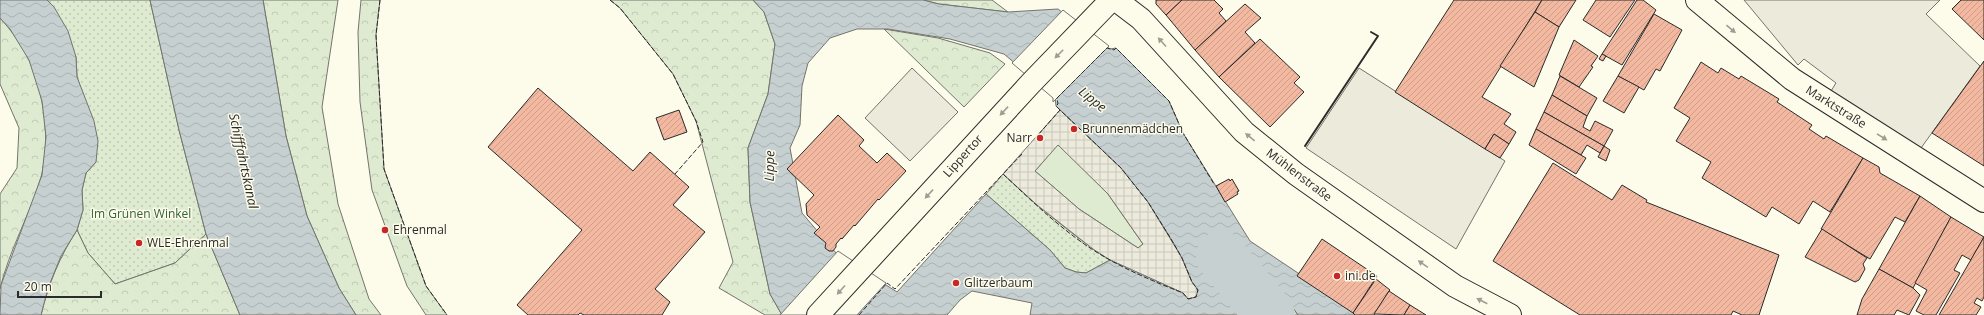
<svg xmlns="http://www.w3.org/2000/svg" width="1984" height="315" font-family="'Open Sans',sans-serif">
  <style>
    .grass { fill: url(#grass-dots); stroke: #74746e }
    .forest { fill: url(#forest-crowns); stroke: #74746e }
    .park { fill: #deebd1; stroke: #74746e }
    .parking { fill: #eceadb; stroke: #74746e }
    .plaza { fill: url(#plaza-grid); stroke: #74746e; fill-rule: evenodd }
    .water { fill: url(#water-waves); stroke: #74746e; fill-rule: evenodd }
    .pier { fill: #fdfbea; stroke: #74746e }
    .lines { fill: none; stroke-linecap: round; stroke-linejoin: round }
    .river { stroke: #c7d0d0; stroke-width: 50 }
    .building { fill: url(#building-hatch); stroke: #2b2b2b }
    .minor-casing { stroke: #2b2b2b; stroke-width: 24 }
    .minor { stroke: #fdfbea; stroke-width: 22 }
    .fence { stroke: #2b2b2b; stroke-width: 1; stroke-dasharray: 5 2; stroke-linecap: butt }
    .wall { stroke: #2b2b2b; stroke-width: 2 }
    .oneway { fill: #9e9d94 }
    .poi-dot { fill: #c62828; stroke: #fdfbea; stroke-width: 1.5 }
    .labels { text-anchor: middle; stroke-width: 3; stroke-linejoin: round; paint-order: stroke }
    .street-label { font-size: 12px; fill: #2b2b2b; stroke: #fdfbea }
    .poi-label { font-size: 12px; fill: #2b2b2b; stroke: #fdfbea; text-anchor: start }
    .park-label { font-size: 12px; fill: #34623c; stroke: #fdfbea }
    .water-label { font-size: 13px; font-style: italic; fill: #2b2b2b; stroke: #fdfbea }
  </style>
  <defs>
    <pattern id="grass-dots" width="8" height="8" patternUnits="userSpaceOnUse"><rect width="8" height="8" fill="#deebd1"/><path d="M2 2h.1M6 6h.1" fill="none" stroke="#bfcab4" stroke-width="1.8" stroke-linecap="round"/></pattern>
    <pattern id="forest-crowns" width="20" height="18" patternUnits="userSpaceOnUse"><rect width="20" height="18" fill="#deebd1"/><path d="M2 6a3 3 0 1 1 6 0M12 15a3 3 0 1 1 6 0" fill="none" stroke="#bfcab4"/></pattern>
    <pattern id="plaza-grid" width="8" height="8" patternUnits="userSpaceOnUse"><rect width="8" height="8" fill="#eceadb"/><path d="M0 4h8M4 0v8" fill="none" stroke="#cbc9bc"/></pattern>
    <pattern id="water-waves" width="16" height="10" patternUnits="userSpaceOnUse"><rect width="16" height="10" fill="#c7d0d0"/><path d="M0 5q4-4 8 0t8 0" fill="none" stroke="#abb3b3"/></pattern>
    <pattern id="building-hatch" width="6" height="6" patternUnits="userSpaceOnUse"><rect width="6" height="6" fill="#f2b8a0"/><path d="M-1 1l2-2M0 6l6-6M5 7l2-2" fill="none" stroke="#d09e8a"/></pattern>
  </defs>
  <rect width="100%" height="100%" fill="#fdfbea"/>
  <g class="grass">
    <path d="M47,0h103l29,130 27,104 -31,29 -60,21 -27,-31 -11,-23 6,-20 -1,-20 4,-17 10,-11 -12,-64 -7,-21 -1,-20z"/>
    <path d="M1003,174c34,31 68,61 107,86l-24,13 -10,-1 -11,-4 -15,-18 -64,-56z"/>
    <path d="M1289,302l9,13h-36l5,-9z"/>
  </g>
  <g class="forest">
    <path d="M263,0h75l-16,107 16,97 31,95 12,16h-25l-17,-27 -32,-72 -21,-80z"/>
    <path d="M361,0h19l-4,35 8,134 42,117 21,29h-21l-19,-29 -35,-96 -12,-88 -2,-70z"/>
    <path d="M610,0h143l11,12 11,32 -7,50 -20,54 2,54 20,92 12,21h-17l-46,-27 14,-26 -37,-141 -23,-47 -53,-66z"/>
    <path d="M923,0h69l16,12 -69,-8z"/>
    <path d="M0,18c11,12 22,27 29,42 15,33 22,82 12,117 -11,38 -32,73 -41,112v-95l17,-26 2,-40 -19,-44z"/>
    <path d="M884,29l54,9 52,15 15,11 -41,43z"/>
    <path d="M77,230l11,23 27,31 60,-21 31,-29 34,81h-199c8,-32 18,-57 36,-85z"/>
  </g>
  <path class="park" d="M1058,144l50,50 35,50 -5,4 -59,-39 -44,-38z"/>
  <g class="parking">
    <path d="M1744,0h196l-14,14 54,52 -59,82 -69,-42 -21,-15 5,-8 -32,-24 -6,6z"/>
    <path d="M912,68l46,44 -48,49 -45,-43z"/>
    <path d="M1359,68l146,93 -49,88 -150,-101z"/>
  </g>
  <path class="plaza" d="M1060,110l61,58 27,34 34,56 10,24 4,4 2,7 -2,4 -8,2 -5,-6 -73,-33 -17,-11 -56,-44 -34,-31zM1058,145l50,49 35,50 -5,4 -59,-39 -44,-38z"/>
  <g class="water">
    <path d="M0,0h47l7,7 14,24 8,26 1,20 17,44 4,20 -2,21 -10,11 -4,17 1,20 -6,20 -16,26 -13,32 -7,27h-41l1,-30 41,-110 4,-38 -4,-36 -13,-41 -19,-31 -10,-11z"/>
    <path d="M150,0h113l23,136 21,80 32,72 17,27h-116l-34,-81 -27,-104z"/>
    <path d="M753,0h170l16,4 69,8 50,-3 52,40 6,-1 53,53 14,32 67,108 111,74h-63l-9,-13 -22,4 -5,9h-232l2,-12 -60,-12 -12,9 -13,15h-165l-12,-21 -20,-92 -2,-54 20,-54 7,-50 -11,-32zM857,29h31l62,10 54,15 51,43 1,9 65,62 27,34 23,37 11,19 10,24 6,8 -2,7 -8,2 -5,-6 -73,-33 -24,13 -10,-1 -11,-4 -15,-18 -64,-56 -89,98 -61,-39 -34,-40 -12,-65 10,-23 2,-39 6,-23 22,-25z"/>
  </g>
  <g class="pier">
    <path d="M1063,10l46,36 -56,56v-4l-41,-35z"/>
    <path d="M838,251l48,32 -29,32h-77z"/>
  </g>
  <g class="lines">
    <path class="river" d="M1221,256l49,59"/>
  </g>
  <g class="building">
    <path d="M1156,0h26l-16,15 -10,-11z"/>
    <path d="M1182,0h32l9,9 -4,4 7,8 -31,29 -29,-35z"/>
    <path d="M1454,0h88l-60,97 29,17 -7,10 12,8 -7,12 -15,-10 -9,15 -90,-57z"/>
    <path d="M1542,0h34l-17,27 -24,-15z"/>
    <path d="M1596,0h39l-25,37 -27,-17z"/>
    <path d="M1637,0h6l13,10 -34,55 -20,-11z"/>
    <path d="M1961,0h23v40l-32,-31z"/>
    <path d="M1245,4l16,14 -16,14 10,11 -36,34 -24,-27z"/>
    <path d="M1535,12l24,15 -25,60 -34,-21z"/>
    <path d="M1654,14l28,16 -22,41 -4,-2 -12,21 -26,-14z"/>
    <path d="M1260,39l40,38 -6,6 10,9 -34,35 -51,-50z"/>
    <path d="M1574,40l24,16 -7,10 2,1 -14,20 -20,-12z"/>
    <path d="M1602,54l4,2 -3,5 -4,-2z"/>
    <path d="M1984,61v105l-52,-33z"/>
    <path d="M1701,62l17,11 3,-5 18,11 2,-3 38,23 -2,3 35,23 -3,4 15,10 2,-3 37,22 -33,54 -17,-11 -14,23 -27,-17 -6,10 -64,-39 9,-16 -35,-21 14,-23 -16,-10z"/>
    <path d="M1560,76l37,22 -10,18 -35,-21z"/>
    <path d="M1618,76l21,11 -15,26 -21,-12z"/>
    <path d="M538,88l95,83 17,-19 39,35 -16,18 32,27 -50,57 15,13 -8,13h-78l-4,-2 -2,2h-50l-11,-10 65,-75 -94,-83z"/>
    <path d="M1552,95l35,21 -4,11 7,4 5,-10 18,9 -9,16 -60,-34z"/>
    <path d="M679,110l8,22 -23,8 -8,-22z"/>
    <path d="M1544,112l60,34 -4,7 -13,-8 -6,10 -45,-26z"/>
    <path d="M838,115l26,25 -5,6 18,17 10,-10 19,18 -27,29 -1,-1 -23,27 -1,-1 -12,14 -1,-1 -5,6v3l-3,4h-4l-4,-3 1,-5 -12,-10 6,-6 -13,-12 -1,-11 8,-9 -27,-26z"/>
    <path d="M1536,129l50,29 -10,16 -47,-29z"/>
    <path d="M1494,134l15,10 -9,14 -15,-9z"/>
    <path d="M1604,146l6,4 -4,11 -8,-4z"/>
    <path d="M1863,158l16,9 1,6 40,23 -15,26 -10,-5 -25,42 -49,-30z"/>
    <path d="M1553,163l59,37 10,-15 25,15 -1,2 133,53 -20,60h-17l-9,-4 -2,4h-151l-87,-54z"/>
    <path d="M1229,179l1,2 2,-2 7,12 -2,1 1,2 -13,8 -9,-16z"/>
    <path d="M1920,196l31,21 -38,71 -34,-19z"/>
    <path d="M1951,217l33,20 -13,23 -9,-5 -8,15 6,3 -24,42h-12l-8,-4 11,-21 -12,-7z"/>
    <path d="M1822,229l45,29 -4,6 2,5 -6,11 -4,2 -50,-25z"/>
    <path d="M1984,237v60l-2,4 -5,-3 -3,5 7,4 -5,8h-37z"/>
    <path d="M1322,239l55,37 -24,37 -56,-37z"/>
    <path d="M1879,269l34,19 7,7 -11,20 -12,-5 -3,5h-37l5,-16z"/>
    <path d="M1376,279l14,11 -1,1 -15,24h-19l-2,-2z"/>
    <path d="M1389,291l21,14 -6,10 -30,-1z"/>
    <path d="M1410,305l16,10h-22z"/>
  </g>
  <g class="lines">
    <g class="minor-casing">
      <g id="minor">
        <path d="M1116,0l25,19 103,113 52,42 159,112 55,29"/>
        <path d="M1697,0l95,79 192,122"/>
        <path d="M818,315l213,-232 80,-83"/>
      </g>
    </g>
    <use href="#minor" class="minor"/>
    <g class="fence">
      <path d="M380,0l-4,35 8,134 42,117 21,29"/>
      <path d="M610,0l10,8 53,66 23,47 7,21 -28,32"/>
      <path d="M1060,110l-4,-4 2,-2 -1,-6 50,-50 7,2 2,-2 53,53 14,32 31,51"/>
      <path d="M1022,154l-19,20c33,31 68,65 107,86 23,13 48,23 73,33l5,6 8,-2 2,-7 -6,-8 -10,-24 -11,-19 -23,-37 -27,-34 -61,-58 -22,25"/>
      <path d="M859,315l28,-32 8,6 108,-115"/>
    </g>
    <path class="wall" d="M1305,146l73,-110 -7,-4"/>
  </g>
  <defs><path id="oneway-solid" d="M-6-.8H1V-3.2L6.5 0L1 3.2V.8H-6Z"/></defs>
  <g class="oneway">
    <use href="#oneway-solid" transform="translate(1731 29) rotate(40)"/>
    <use href="#oneway-solid" transform="translate(1162 42) rotate(-132)"/>
    <use href="#oneway-solid" transform="translate(1059 54) rotate(135)"/>
    <use href="#oneway-solid" transform="translate(1004 111) rotate(133)"/>
    <use href="#oneway-solid" transform="translate(1250 137) rotate(-141)"/>
    <use href="#oneway-solid" transform="translate(1882 137) rotate(32)"/>
    <use href="#oneway-solid" transform="translate(929 194) rotate(133)"/>
    <use href="#oneway-solid" transform="translate(1423 264) rotate(-145)"/>
    <use href="#oneway-solid" transform="translate(841 290) rotate(132)"/>
    <use href="#oneway-solid" transform="translate(1482 301) rotate(-153)"/>
  </g>
  <g class="poi-dot">
    <circle cx="1074" cy="129" r="4"/>
    <circle cx="1040" cy="138" r="4"/>
    <circle cx="385" cy="230" r="4"/>
    <circle cx="139" cy="243" r="4"/>
    <circle cx="1337" cy="276" r="4"/>
    <circle cx="956" cy="283" r="4"/>
  </g>
  <g class="labels">
    <g class="street-label">
      <text transform="translate(1836 107) rotate(32)" y="4">Marktstraße</text>
      <text transform="translate(963 156) rotate(-48)" y="4">Lippertor</text>
      <text transform="translate(1299 175) rotate(37)" y="4">Mühlenstraße</text>
    </g>
    <g class="poi-label">
      <text x="1082" y="133">Brunnenmädchen</text>
      <text x="1032" y="142" text-anchor="end">Narr</text>
      <text x="393" y="234">Ehrenmal</text>
      <text x="147" y="247">WLE-Ehrenmal</text>
      <text x="1345" y="280">ini.de</text>
      <text x="964" y="287">Glitzerbaum</text>
    </g>
    <g class="park-label">
      <text x="141" y="218">Im Grünen Winkel</text>
    </g>
    <g class="water-label">
      <text transform="translate(1093 99) rotate(39)" y="5">Lippe</text>
      <text transform="translate(244 161) rotate(78)" y="5">Schifffahrtskanal</text>
      <text transform="translate(769 166) rotate(-89)" y="5">Lippe</text>
    </g>
  </g>
  <path d="M18 291v6h83v-6" fill="none" stroke="#2b2b2b" stroke-width="2"/>
  <text x="24" y="291" font-size="12" fill="#2b2b2b" stroke="#fdfbea" stroke-width="3" paint-order="stroke">20 m</text>
</svg>
